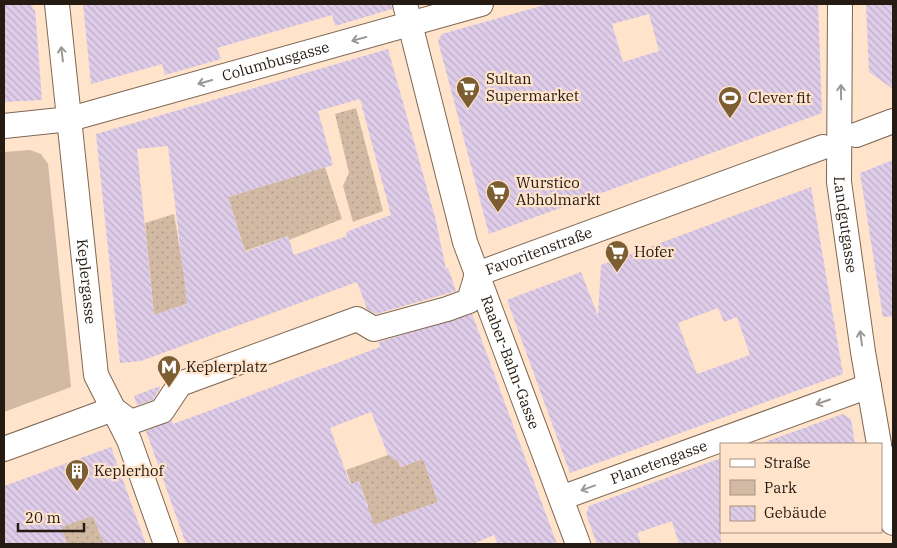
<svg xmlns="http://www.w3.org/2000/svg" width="897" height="548" font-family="'IBM Plex Serif',serif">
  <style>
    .grass { fill: url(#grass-dots) }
    .park { fill: #d1b9a4 }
    .building { fill: url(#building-back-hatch); fill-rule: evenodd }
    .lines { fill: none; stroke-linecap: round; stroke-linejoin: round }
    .minor-casing { stroke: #7f6752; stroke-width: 26 }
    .minor { stroke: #fff; stroke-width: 24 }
    .oneway { stroke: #9d9894 }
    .labels { text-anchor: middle; stroke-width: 4.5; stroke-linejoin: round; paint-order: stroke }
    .street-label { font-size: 15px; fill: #251b12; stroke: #ffe3cb }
    .poi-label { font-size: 15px; fill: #251b12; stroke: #ffe3cb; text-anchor: start }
  </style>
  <defs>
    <pattern id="grass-dots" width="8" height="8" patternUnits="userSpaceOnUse" patternTransform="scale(1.25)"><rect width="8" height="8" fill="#d1b9a4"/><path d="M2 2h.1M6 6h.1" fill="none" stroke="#b39e8c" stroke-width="1.8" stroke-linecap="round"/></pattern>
    <pattern id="building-back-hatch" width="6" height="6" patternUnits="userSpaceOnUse" patternTransform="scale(1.25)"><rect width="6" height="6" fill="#decce9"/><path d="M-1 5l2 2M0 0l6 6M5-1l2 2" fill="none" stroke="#beafc7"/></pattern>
  </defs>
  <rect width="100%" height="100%" fill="#ffe3cb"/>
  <g class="grass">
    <path d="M356,108l27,103 -30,11 -10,-36 6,-13 -14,-59z"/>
    <path d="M325,167l17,52 -53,21 -1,-4 -43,15 -17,-54z"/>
    <path d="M174,214l15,89 -35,12 -9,-92z"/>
    <path d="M388,455l8,1 5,11 13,-5 8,-6 16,46 -72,26 2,-22 -9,-25 -8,3 -5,-14z"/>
    <path d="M55,511l31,7 7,-2 11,28h-37z"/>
  </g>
  <path class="park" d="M30,150l11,4 7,10 23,223 -67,25v-260z"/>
  <g class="building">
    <path d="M4,4h28l1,6 2,-1 7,91 -38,2z"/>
    <path d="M83,4h309v5l-57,17 -3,-11 -115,33 4,11 -56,16 -3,-11 -71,20z"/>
    <path d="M548,4h270l4,109 -333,121 -51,-193 4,-7zM649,14l10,37 -36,11 -11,-38z"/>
    <path d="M866,4h27v85l-24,-17z"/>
    <path d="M388,49l47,168 11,52 2,-1 8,23 -80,23 -9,-5 -10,-27 -216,79 -21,2 -24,-229zM360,99l31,116 -45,17 1,4 -53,19 -6,-19 -43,16 -17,-55 105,-32 -15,-54zM168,146l19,158 -33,11 -17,-166z"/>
    <path d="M893,160v156l-10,1 -23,-144z"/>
    <path d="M811,187l32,187 -273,99 -63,-173 74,-28 17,44 3,-51zM718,308l6,14 13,-5 13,38 -53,19 -19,-51z"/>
    <path d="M472,314l85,230h-59l-4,-9 -21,9h-287l-40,-113 26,-11 1,4 207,-77 -1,-5zM371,412l17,43 10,6 2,6 23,-8 15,43 -64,23 -15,-44 -9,3 -20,-56z"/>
    <path d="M160,386v2l-7,12 -16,5 -3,-9z"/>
    <path d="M843,414l8,5 4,25h-89l-1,-2z"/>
    <path d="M111,447l35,97h-42l-11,-28 -32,11 6,17h-63v-58z"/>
    <path d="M721,458v86h-42l-7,-23 -35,12 4,11h-44l-11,-30 3,-8z"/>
  </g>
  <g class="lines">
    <g class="minor-casing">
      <g id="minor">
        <path id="s1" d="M57,4l39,371 33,65 37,104"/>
        <path id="s2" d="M405,4l60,238 113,302"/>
        <path id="s3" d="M840,4l-1,178 24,170 16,92"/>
        <path id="s4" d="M4,126l66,-7 411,-115"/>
        <path d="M856,135l37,-14"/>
        <path id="s5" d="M113,409l18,13 31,-11 18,-27 177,-65 17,10 73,-20 22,-8 8,-27 346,-127"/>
        <path d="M4,449l109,-40"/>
        <path d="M881,452l12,71"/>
        <path id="s6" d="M561,498l308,-112"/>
      </g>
    </g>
    <use href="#minor" class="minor"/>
  </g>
  <defs><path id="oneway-shaft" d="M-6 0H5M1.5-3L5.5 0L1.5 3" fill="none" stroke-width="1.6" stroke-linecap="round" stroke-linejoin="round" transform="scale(1.25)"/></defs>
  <g class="oneway">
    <use href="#oneway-shaft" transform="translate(359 39) rotate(165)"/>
    <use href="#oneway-shaft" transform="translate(62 54) rotate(-97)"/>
    <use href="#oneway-shaft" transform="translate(205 82) rotate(164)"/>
    <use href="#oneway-shaft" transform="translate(841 92) rotate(-91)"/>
    <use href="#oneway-shaft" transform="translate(861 338) rotate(-98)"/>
    <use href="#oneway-shaft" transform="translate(823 402) rotate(161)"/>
    <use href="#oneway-shaft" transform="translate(588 488) rotate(160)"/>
  </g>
  <defs>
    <g id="supermarket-pin" transform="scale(1.25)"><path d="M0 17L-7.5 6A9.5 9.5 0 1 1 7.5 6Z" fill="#7c5e32" stroke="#ffe3cb"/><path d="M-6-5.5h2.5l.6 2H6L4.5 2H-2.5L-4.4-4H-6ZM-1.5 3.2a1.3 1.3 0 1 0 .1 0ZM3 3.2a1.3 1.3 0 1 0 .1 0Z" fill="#fff"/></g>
    <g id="stadium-pin" transform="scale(1.25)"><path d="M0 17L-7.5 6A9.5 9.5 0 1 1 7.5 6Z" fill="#7c5e32" stroke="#ffe3cb"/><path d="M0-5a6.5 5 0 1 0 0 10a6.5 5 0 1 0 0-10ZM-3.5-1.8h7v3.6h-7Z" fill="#fff"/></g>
    <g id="metro-pin" transform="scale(1.25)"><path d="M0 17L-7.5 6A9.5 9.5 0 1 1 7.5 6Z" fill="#7c5e32" stroke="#ffe3cb"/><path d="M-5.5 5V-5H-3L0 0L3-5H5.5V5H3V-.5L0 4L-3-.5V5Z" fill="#fff"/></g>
    <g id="building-pin" transform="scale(1.25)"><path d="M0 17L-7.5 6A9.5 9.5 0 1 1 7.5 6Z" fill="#7c5e32" stroke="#ffe3cb"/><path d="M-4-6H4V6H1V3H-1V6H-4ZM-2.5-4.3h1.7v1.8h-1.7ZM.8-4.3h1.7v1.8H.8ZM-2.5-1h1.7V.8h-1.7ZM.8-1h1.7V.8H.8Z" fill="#fff"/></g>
  </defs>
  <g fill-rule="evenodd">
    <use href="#supermarket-pin" x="468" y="88"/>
    <use href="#stadium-pin" x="730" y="98"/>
    <use href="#supermarket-pin" x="498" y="192"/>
    <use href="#supermarket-pin" x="617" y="252"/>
    <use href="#metro-pin" x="169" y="367"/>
    <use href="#building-pin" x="77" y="471"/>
  </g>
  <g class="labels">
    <g class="street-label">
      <text dy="5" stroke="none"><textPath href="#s4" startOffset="280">Columbusgasse</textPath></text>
      <text dy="5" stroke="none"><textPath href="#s3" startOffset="221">Landgutgasse</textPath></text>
      <text dy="5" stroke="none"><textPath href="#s5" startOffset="489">Favoritenstraße</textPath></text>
      <text dy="5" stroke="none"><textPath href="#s1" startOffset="279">Keplergasse</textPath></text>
      <text dy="5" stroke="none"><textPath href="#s2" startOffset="374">Raaber-Bahn-Gasse</textPath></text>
      <text dy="5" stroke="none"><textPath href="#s6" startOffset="104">Planetengasse</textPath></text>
    </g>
    <g class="poi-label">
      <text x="486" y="84">Sultan<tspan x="486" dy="17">Supermarket</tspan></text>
      <text x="748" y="103">Clever fit</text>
      <text x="516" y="188">Wurstico<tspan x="516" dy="17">Abholmarkt</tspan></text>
      <text x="634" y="257">Hofer</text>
      <text x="186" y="372">Keplerplatz</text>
      <text x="94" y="476">Keplerhof</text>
    </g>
  </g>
  <rect width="897" height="548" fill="none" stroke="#251b12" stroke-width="10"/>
  <rect x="720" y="443" width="162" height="90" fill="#ffe3cb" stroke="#a89381"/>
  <rect x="730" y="459" width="25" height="8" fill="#ffffff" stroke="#a89381"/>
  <text x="764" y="468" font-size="15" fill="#251b12">Straße</text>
  <rect x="730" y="480" width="25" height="15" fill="#d1b9a4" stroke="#a89381"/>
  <text x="764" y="493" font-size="15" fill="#251b12">Park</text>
  <rect x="730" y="506" width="25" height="15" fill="url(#building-back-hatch)" stroke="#a89381"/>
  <text x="764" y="518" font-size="15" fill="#251b12">Gebäude</text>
  <path d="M18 523v8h66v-8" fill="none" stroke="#251b12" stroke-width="2.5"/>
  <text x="25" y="523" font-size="15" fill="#251b12" stroke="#ffe3cb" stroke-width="4" paint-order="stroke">20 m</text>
</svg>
